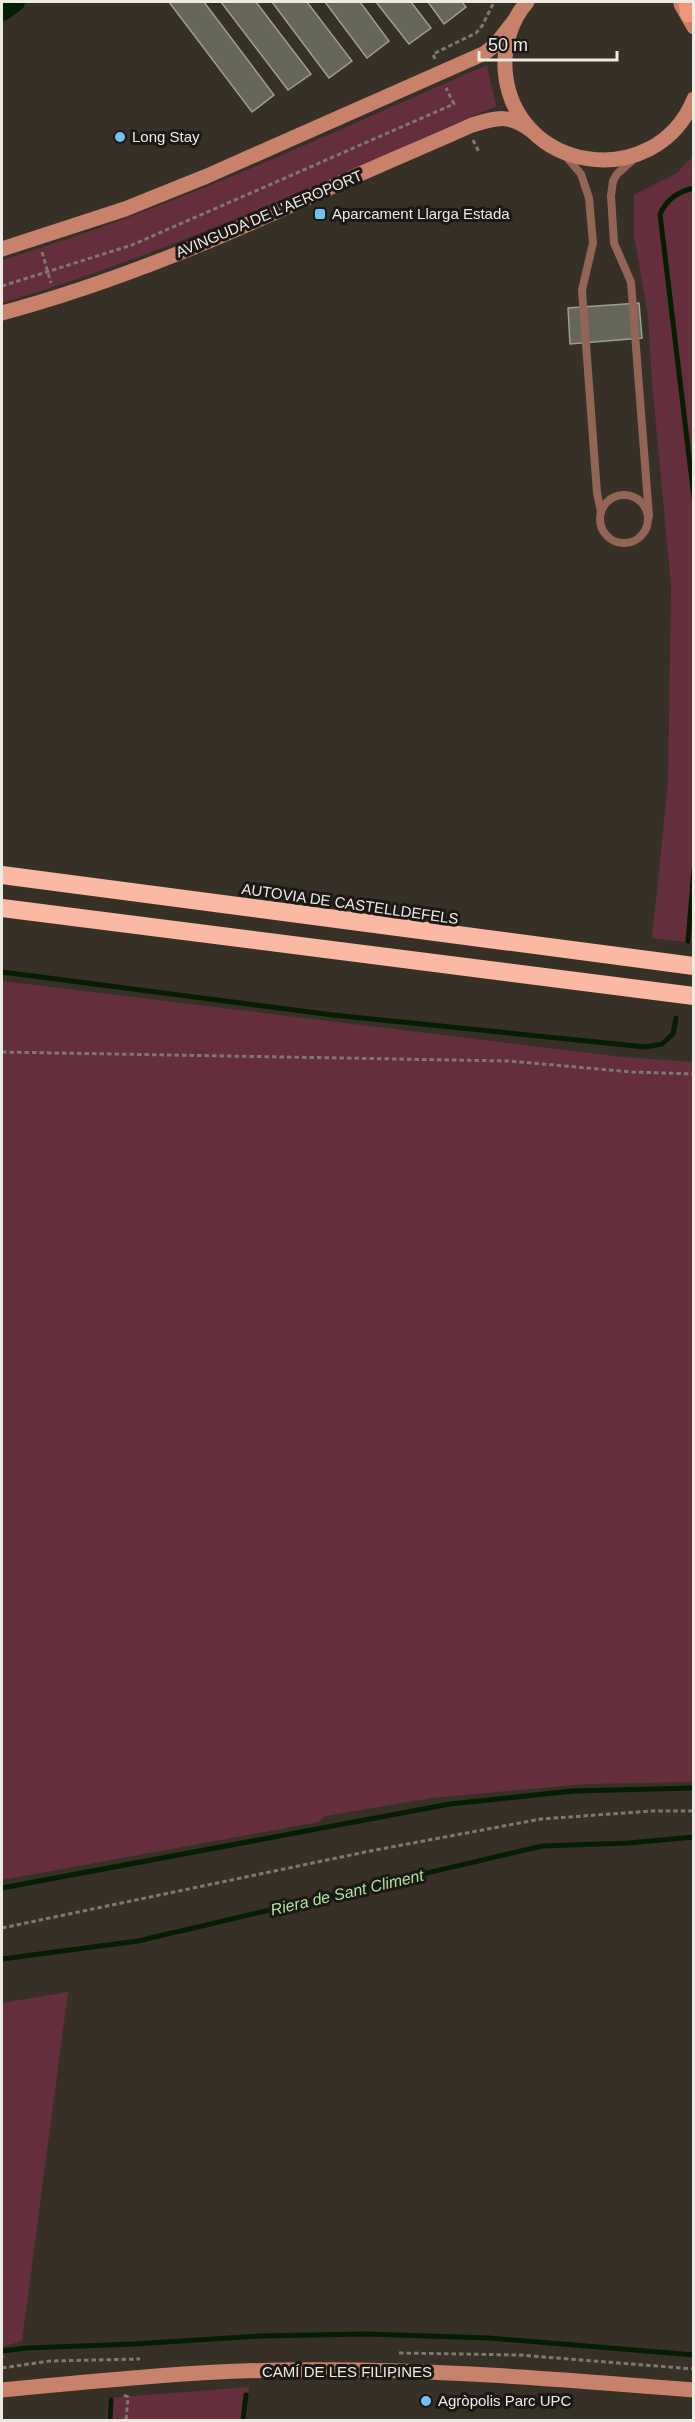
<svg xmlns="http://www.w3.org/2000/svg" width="695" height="2422" font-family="Helvetica,sans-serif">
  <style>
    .green { fill: #642e3c }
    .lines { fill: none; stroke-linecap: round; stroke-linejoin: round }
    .stream { stroke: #051d00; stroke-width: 5 }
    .canal { stroke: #051d00; stroke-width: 20 }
    .building { fill: #67665b; stroke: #9e9e91; stroke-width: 1.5 }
    .path { stroke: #7e7870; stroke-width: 3; stroke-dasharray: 4.5 3; stroke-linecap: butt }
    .lane { stroke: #926556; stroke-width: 8 }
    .secondary { stroke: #c8816a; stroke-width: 15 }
    .primary { stroke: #f29678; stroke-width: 15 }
    .highway { stroke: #fbb8a2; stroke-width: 18 }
    .poi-dot { fill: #71c1f5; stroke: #1b1815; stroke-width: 2 }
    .labels { text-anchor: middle; stroke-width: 6; stroke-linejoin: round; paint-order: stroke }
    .poi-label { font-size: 15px; fill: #ede9e3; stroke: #1b1815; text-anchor: start }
    .street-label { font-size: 15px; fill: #ede9e3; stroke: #1b1815 }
    .water-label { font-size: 16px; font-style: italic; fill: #ade39c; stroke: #1b1815 }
  </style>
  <rect width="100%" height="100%" fill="#373027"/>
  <g class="green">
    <path d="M487,65l9,41c-163,72 -324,146 -494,197v-43c167,-50 326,-126 485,-195z"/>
    <path d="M693,156v787l-41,-5 16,-155 3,-198 -19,-203 -4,-67 -14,-79v-41l43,-22z"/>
    <path d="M2,981l621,76 70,5v720l-108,2 -153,14 -107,18 -6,6 -317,58z"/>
    <path d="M68,1992l-46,349 -20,6 4,11 -4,1v-356z"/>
    <path d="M249,2387l-3,33h-140l2,-22z"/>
  </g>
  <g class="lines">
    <g class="stream">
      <path d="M694,188c-17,4 -27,11 -34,26l34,284"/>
      <path d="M688,941l6,-72"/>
      <path d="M2,972l331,43 313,32 16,-3 11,-10 3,-16"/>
      <path d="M2,1888l448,-84 123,-13 121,-3"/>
      <path d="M2,1959l136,-18 404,-95 87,-3 65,-6"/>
      <path d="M2,2351l25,-3 107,-4 126,-8 106,-2 123,4 205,17"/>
      <path d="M110,2420l1,-20"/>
      <path d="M243,2420l3,-25"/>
    </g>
    <path class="canal" d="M2,11l13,-9"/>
  </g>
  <g class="building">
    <path d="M169,2h35l70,93 -22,17z"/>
    <path d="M221,2h35l55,72 -23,16z"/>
    <path d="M272,2h35l45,59 -23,17z"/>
    <path d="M325,2h35l29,39 -22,17z"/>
    <path d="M376,2h35l20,26 -22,16z"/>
    <path d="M428,2h34l4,5 -22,17z"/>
    <path d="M639,303l3,35 -72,6 -2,-36z"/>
  </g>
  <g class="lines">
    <g class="path">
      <path d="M435,59l-2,-5 43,-21 6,-7 12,-24"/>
      <path d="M473,140l6,12"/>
      <path d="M42,252l9,31"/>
      <path d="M2,286l130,-41 322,-141 -8,-16"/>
      <path d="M2,1052l507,9 123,11 62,2"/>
      <path d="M2,1928l368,-77 171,-32 111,-8h42"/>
      <path d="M399,2353l120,2 175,14"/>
      <path d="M2,2368l48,-7 90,-2"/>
      <path d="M124,2395l4,2 -2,23"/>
    </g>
    <g class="lane">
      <path d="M564,154l17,20 8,24 4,45 -11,47 15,203 4,19"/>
      <path d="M637,156l-20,18 -4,7 -2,15 3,47 17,39 18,234"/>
      <circle cx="624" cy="519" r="24"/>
    </g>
    <g class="secondary">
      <path d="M527,2c-16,18 -23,43 -22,67 7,104 150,125 189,30"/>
      <path d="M681,4l13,23"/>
      <path d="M2,249l123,-40 82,-33 278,-123 11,-9 18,-23"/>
      <path d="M2,313c116,-31 227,-79 336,-129 45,-21 90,-39 134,-59 27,-8 37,-11 60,6"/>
      <path d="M2,2390c94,-9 189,-19 284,-20 137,-2 272,9 408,20"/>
    </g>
    <path class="primary" d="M686,2l2,13"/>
    <g class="highway">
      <path d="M2,875l692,91"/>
      <path d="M2,908l692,88"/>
    </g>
  </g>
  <g class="poi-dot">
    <circle cx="120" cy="137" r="6"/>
    <rect x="314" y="208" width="12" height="12" rx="3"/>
    <circle cx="426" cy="2401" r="6"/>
  </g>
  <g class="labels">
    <g class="poi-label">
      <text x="132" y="142">Long Stay</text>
      <text x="332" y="219">Aparcament Llarga Estada</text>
      <text x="438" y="2406">Agròpolis Parc UPC</text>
    </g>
    <g class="street-label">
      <text transform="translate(269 214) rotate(-23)" y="5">AVINGUDA DE L'AEROPORT</text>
      <text transform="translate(350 904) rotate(8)" y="5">AUTOVIA DE CASTELLDEFELS</text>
      <text x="347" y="2377">CAMÍ DE LES FILIPINES</text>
    </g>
    <g class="water-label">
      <text transform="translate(347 1892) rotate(-13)" y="6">Riera de Sant Climent</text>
    </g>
  </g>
  <rect width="695" height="2422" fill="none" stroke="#ede9e3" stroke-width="6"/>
  <path d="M479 51v9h138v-9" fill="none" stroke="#ede9e3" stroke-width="3"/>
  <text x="488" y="51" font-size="18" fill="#ede9e3" stroke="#1b1815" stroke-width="4.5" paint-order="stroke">50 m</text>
</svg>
